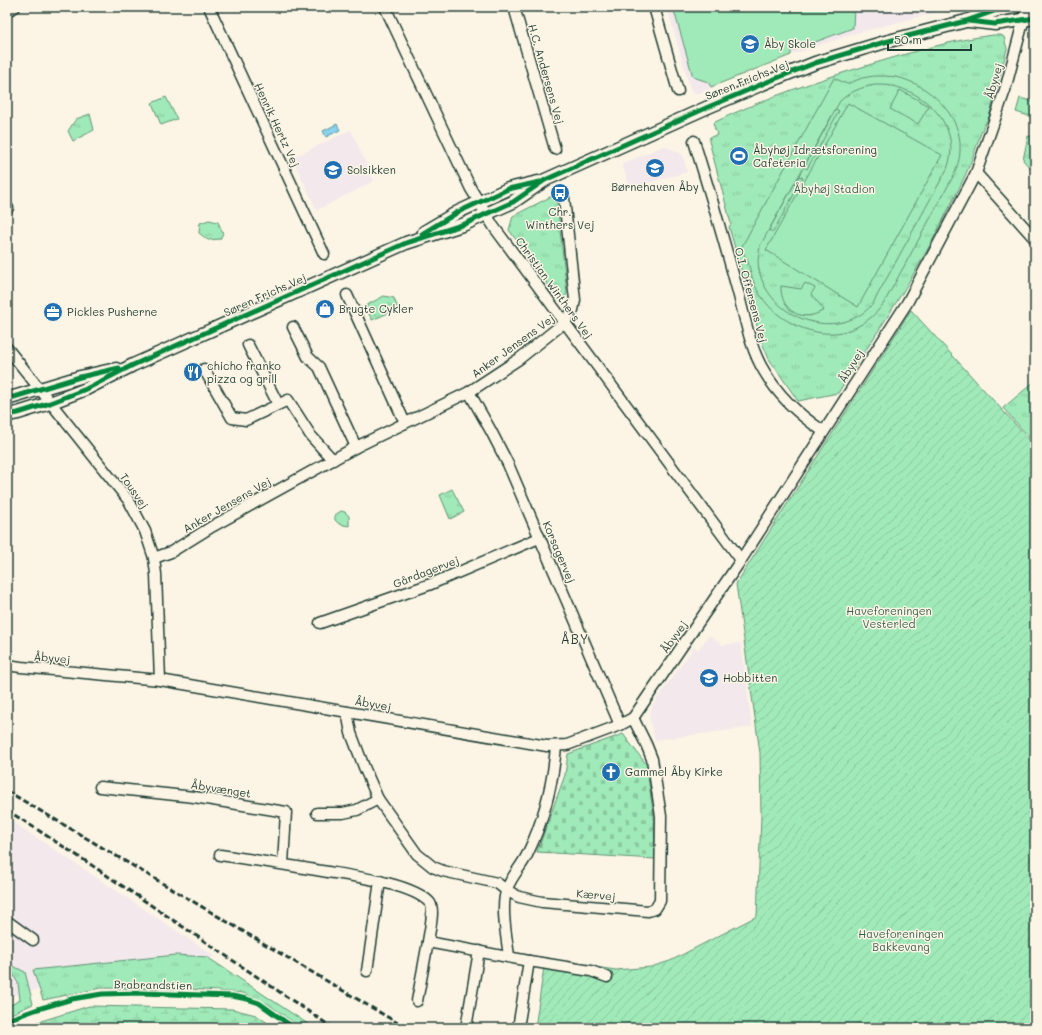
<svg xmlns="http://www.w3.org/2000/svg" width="1042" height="1035" font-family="Mali,sans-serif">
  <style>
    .built { fill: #f3e8eb }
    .grass { fill: url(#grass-tufts); stroke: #609376 }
    .wetland { fill: url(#wetland-marsh); stroke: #609376 }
    .cemetery { fill: url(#cemetery-stones); stroke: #609376 }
    .garden { fill: url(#garden-furrows); stroke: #609376 }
    .pitch { fill: #a0e9b8; stroke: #609376; fill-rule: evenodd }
    .water { fill: #8ad1ec; stroke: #5f96a2 }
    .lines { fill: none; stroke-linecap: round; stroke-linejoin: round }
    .minor-casing { stroke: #1f3d34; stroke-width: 13 }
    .tertiary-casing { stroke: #1f3d34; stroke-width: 15 }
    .minor { stroke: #fcf5e5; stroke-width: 10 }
    .tertiary { stroke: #fcf5e5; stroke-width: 12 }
    .rail { stroke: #1f3d34; stroke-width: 3; stroke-dasharray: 6 3; stroke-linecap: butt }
    .cycleway-casing { stroke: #fcf5e5; stroke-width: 8 }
    .cycleway { stroke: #00873e; stroke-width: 5 }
    .labels { text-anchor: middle; stroke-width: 3; stroke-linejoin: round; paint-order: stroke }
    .poi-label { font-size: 11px; fill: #1f3d34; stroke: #fcf5e5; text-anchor: start }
    .street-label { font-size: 11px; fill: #1f3d34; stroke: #fcf5e5 }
    .park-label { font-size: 11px; fill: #395f4e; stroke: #fcf5e5 }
    .quarter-label { font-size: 13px; letter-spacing: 1px; fill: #1f3d34; stroke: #fcf5e5 }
  </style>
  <defs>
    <pattern id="grass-tufts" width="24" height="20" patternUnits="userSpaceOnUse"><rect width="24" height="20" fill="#a0e9b8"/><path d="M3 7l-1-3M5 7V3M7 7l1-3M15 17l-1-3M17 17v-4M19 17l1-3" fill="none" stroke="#89c99f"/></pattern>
    <pattern id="wetland-marsh" width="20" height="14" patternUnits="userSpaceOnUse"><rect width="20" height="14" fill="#a0e9b8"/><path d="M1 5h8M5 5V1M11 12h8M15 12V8" fill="none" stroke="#89c99f"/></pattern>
    <pattern id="cemetery-stones" width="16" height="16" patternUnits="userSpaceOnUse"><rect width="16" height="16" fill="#a0e9b8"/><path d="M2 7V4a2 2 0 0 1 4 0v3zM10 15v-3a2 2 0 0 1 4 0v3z" fill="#89c99f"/></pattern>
    <pattern id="garden-furrows" width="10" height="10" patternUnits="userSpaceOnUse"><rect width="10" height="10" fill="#a0e9b8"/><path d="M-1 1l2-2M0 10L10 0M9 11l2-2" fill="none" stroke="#89c99f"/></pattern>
  </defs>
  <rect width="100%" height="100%" fill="#fcf5e5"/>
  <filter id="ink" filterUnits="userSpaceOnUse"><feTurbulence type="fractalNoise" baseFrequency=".025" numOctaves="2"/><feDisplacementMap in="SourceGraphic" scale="8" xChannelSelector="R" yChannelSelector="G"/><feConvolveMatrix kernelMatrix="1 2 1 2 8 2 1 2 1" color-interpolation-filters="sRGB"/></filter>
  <g filter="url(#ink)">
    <g class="built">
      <path d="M667,7h290l-101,26 -83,28 -76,33 -6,-3z"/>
      <path d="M351,130l23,51 -57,29 -25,-52z"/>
      <path d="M664,146l18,8 5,18 -57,16 -8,-24z"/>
      <path d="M709,635l14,10 18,-2 11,84 -97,13 -6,-24 3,-10 42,-59 4,3z"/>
      <path d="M7,818l209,139 -123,20 -86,20z"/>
    </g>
    <g class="grass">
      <path d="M993,35h8l3,2 3,12 -18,68c-9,13 -12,30 -18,45 -8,20 -19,40 -29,60 -30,60 -68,115 -104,171l-40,8 -29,-42 -8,-19 -32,-113 2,-3 -22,-83 1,-4 7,-2 -4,-12c51,-25 105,-43 159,-59 40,-12 80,-24 121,-29z"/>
      <path d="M166,97l11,22 -16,6 -9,-22z"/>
      <path d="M1020,98l15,4v16l-19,-6z"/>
      <path d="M90,114l4,16 -21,11 -5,-10 8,-12z"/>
      <path d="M1028,136l7,1v37l-12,-14z"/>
      <path d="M556,194l11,99 -3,7h-5l-50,-70 4,-14z"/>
      <path d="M209,220l9,2 5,11 -3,6 -12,1 -9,-7 1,-10z"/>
      <path d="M384,296l10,2 4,11 -26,11 -7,-14z"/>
      <path d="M1035,381v63l-32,-36z"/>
      <path d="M452,489l12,23 -14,7 -10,-24z"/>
      <path d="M341,511l4,1 4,4v10l-10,-2 -4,-4v-5z"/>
      <path d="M176,955l31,2 107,71h-13l-33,-24 -25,-11 -52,-4 -90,-1 -58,12 -10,-30z"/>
      <path d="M7,963l18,9 8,32 -26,12v-9l13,-7 -2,-17z"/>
    </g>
    <path class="wetland" d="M89,1006l143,3 24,6 19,13h-256z"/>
    <path class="cemetery" d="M623,734l23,30 8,53 1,42 -118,-7 28,-77 3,-21z"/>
    <path class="garden" d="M911,310l124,136v582h-500l10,-68 71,10 35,-3 19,-6 87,-45 4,-100 -1,-63 -24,-169z"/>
    <g class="pitch">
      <path d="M673,7h181l-1,21 -62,23v4l-80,32 -3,-5 -15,-5z"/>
      <path d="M874,76c7,0 15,0 22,1 33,7 67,39 64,74 0,8 -3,15 -5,22l-71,130c-9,13 -23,24 -38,28 -31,9 -69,-10 -85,-35 -5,-7 -8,-15 -10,-22 -1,-4 -2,-9 -3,-12 -2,-5 -5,-9 -7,-14l93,-170 13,6 15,-6zM875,85c7,0 15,0 22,2 35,10 65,44 50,82l-75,136c-35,38 -103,14 -113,-35 -2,-9 0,-16 1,-24l80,-145c10,-9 21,-14 35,-16z"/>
      <path d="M900,90l29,16 -11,18 -28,-15z"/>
      <path d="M848,103l94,52 -84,152 -92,-57z"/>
      <path d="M836,109l3,2 -32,58 -3,-2z"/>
      <path d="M799,176l4,2 -30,54 -4,-2z"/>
      <path d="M805,283l10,5 -4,6 13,16c-21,14 -44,1 -43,-24l20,3z"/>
    </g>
    <path class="water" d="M337,124l3,6 -14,7 -3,-6z"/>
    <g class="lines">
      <g class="minor-casing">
        <g id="minor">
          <path d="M209,7l115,247"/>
          <path d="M385,7l86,182 23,38 247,333"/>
          <path d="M514,7l41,142"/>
          <path d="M654,7l24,84"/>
          <path d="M7,11l8,-4"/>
          <path d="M694,141c15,48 29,96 42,144 8,27 13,62 28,86 15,26 35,44 59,60"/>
          <path d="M976,173l59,66"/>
          <path d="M7,209l1,-1"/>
          <path d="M347,295l58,128"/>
          <path d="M293,327l15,30 11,10 37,80"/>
          <path d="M248,345l30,59"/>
          <path d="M7,348l122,153 16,30 9,27 2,16 4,106"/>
          <path d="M204,369l28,49 14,2 42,-20 23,36 22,24"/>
          <path d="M469,392l22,39 17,33 112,261"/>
          <path d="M154,558l17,-6 42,-26 143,-79 113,-55 50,-33 46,-37 8,-12 2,-10 -11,-102"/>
          <path d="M320,623l111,-39 108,-46"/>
          <path d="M7,665l14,2 139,13 387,66 20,-1 53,-20 13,-7 108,-158 166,-257 69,-130 29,-83 22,-83"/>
          <path d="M347,712l4,21 13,34 14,32 39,55 16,13 10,4 54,12 9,7 13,7 23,5 106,9 7,-2 5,-8 1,-85 -9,-57 -6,-15 -13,-26"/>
          <path d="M100,787l94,10 92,15 -3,52"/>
          <path d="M317,813h26l14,-3 21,-11"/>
          <path d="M220,855c36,5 72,11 108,17 25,4 86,12 102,31 5,7 -1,30 -2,39l101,19 -11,67"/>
          <path d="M7,921l26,19"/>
          <path d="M509,956c-2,-16 -9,-51 -2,-67 4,-12 14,-22 20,-34 17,-35 26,-71 29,-109"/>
          <path d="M529,961l62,10 16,6"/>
          <path d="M367,971l13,-90"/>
          <path d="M417,1001l11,-59"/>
          <path d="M466,1028l13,-77"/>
        </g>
      </g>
      <g class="tertiary-casing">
        <g id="tertiary">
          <path d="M969,21l26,3 40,-6"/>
          <path d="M424,232l34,-20 50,-23 30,-7"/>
          <path d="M7,399l73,-22 36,-8"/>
          <path d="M7,415l11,-2 32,-10 36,-14 47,-24 273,-122 59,-19 21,-10 27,-12 32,-22 161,-72 61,-26 48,-19 70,-21 81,-21 31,-11 17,-3"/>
        </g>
      </g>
      <use href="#minor" class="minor"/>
      <use href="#tertiary" class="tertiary"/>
      <g class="rail">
        <path d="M7,791l399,237"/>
        <path d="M7,810l77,50 249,168"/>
      </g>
      <g class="cycleway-casing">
        <g id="cycleway">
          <path d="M968,21l27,3 40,-6"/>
          <path d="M422,234l36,-22 50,-23 32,-7"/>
          <path d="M7,399l73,-22 39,-9"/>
          <path d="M7,415l11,-2 32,-10 36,-14 47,-24 273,-122 59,-19 21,-10 27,-12 32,-22 161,-72 61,-26 48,-19 70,-21 81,-21 31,-11 17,-3"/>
          <path d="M7,1020l31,-11 34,-10 30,-5 39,-1 91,3 15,3 12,4 35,25"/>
        </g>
      </g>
      <use href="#cycleway" class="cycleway"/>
    </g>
  </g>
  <defs>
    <g id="school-disc" transform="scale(1)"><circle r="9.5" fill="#1f6fb2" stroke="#fcf5e5"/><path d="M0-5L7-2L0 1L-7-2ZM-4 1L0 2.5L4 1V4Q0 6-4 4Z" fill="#fff"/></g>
    <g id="stadium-disc" transform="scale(1)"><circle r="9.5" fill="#1f6fb2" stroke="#fcf5e5"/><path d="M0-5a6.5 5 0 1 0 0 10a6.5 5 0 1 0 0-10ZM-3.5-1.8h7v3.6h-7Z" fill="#fff"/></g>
    <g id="bus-disc" transform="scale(1)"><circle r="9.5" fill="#1f6fb2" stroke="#fcf5e5"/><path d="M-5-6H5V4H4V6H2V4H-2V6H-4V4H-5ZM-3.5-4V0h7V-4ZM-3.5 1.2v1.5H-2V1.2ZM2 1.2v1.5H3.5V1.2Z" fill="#fff"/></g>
    <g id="shop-disc" transform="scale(1)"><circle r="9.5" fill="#1f6fb2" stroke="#fcf5e5"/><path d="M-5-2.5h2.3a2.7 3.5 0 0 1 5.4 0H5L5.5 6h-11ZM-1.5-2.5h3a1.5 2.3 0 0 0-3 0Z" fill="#fff"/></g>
    <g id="office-disc" transform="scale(1)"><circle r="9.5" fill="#1f6fb2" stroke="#fcf5e5"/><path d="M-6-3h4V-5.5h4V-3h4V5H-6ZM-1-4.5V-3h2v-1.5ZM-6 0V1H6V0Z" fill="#fff"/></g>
    <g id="restaurant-disc" transform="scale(1)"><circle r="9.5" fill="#1f6fb2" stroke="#fcf5e5"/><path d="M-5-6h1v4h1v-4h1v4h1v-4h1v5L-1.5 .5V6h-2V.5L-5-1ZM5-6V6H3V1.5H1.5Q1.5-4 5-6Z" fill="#fff"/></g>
    <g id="church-disc" transform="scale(1)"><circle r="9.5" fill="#1f6fb2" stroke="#fcf5e5"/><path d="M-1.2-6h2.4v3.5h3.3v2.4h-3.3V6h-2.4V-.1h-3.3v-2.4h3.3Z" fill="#fff"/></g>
  </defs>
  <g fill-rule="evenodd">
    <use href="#school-disc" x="750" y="44"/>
    <use href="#stadium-disc" x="739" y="156"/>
    <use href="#school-disc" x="655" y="168"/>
    <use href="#school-disc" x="333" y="170"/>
    <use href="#bus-disc" x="560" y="193"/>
    <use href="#shop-disc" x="325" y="309"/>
    <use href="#office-disc" x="53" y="312"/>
    <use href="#restaurant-disc" x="193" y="372"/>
    <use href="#school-disc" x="709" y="678"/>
    <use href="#church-disc" x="611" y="772"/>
  </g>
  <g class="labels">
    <g class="poi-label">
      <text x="764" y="48">Åby Skole</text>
      <text x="753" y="154">Åbyhøj Idrætsforening<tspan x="753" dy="13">Cafeteria</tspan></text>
      <text x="347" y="174">Solsikken</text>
      <text x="655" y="191" text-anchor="middle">Børnehaven Åby</text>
      <text x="560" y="216" text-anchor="middle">Chr.<tspan x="560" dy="13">Winthers Vej</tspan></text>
      <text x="339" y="313">Brugte Cykler</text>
      <text x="67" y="316">Pickles Pusherne</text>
      <text x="207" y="370">chicho franko<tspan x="207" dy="13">pizza og grill</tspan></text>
      <text x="723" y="682">Hobbitten</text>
      <text x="625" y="776">Gammel Åby Kirke</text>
    </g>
    <g class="street-label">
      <text transform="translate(546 74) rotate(74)" y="4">H.C. Andersens Vej</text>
      <text transform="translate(747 80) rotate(-22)" y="4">Søren Frichs Vej</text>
      <text transform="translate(994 81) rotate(-73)" y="4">Åbyvej</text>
      <text transform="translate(277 125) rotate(65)" y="4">Henrik Hertz Vej</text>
      <text transform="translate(554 288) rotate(54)" y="4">Christian Winthers Vej</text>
      <text transform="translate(265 295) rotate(-24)" y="4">Søren Frichs Vej</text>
      <text transform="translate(751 295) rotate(75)" y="4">O.I. Offersens Vej</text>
      <text transform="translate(513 346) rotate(-36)" y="4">Anker Jensens Vej</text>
      <text transform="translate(851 366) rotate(-58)" y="4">Åbyvej</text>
      <text transform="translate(134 491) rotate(55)" y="4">Tousvej</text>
      <text transform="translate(227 505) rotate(-30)" y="4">Anker Jensens Vej</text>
      <text transform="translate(559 552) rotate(67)" y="4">Korsagervej</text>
      <text transform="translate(426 572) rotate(-21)" y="4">Gårdagervej</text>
      <text transform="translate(674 637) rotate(-55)" y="4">Åbyvej</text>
      <text transform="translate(52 658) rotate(5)" y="4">Åbyvej</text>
      <text transform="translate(373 704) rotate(10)" y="4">Åbyvej</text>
      <text transform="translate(221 789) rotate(9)" y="4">Åbyvænget</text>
      <text transform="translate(596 895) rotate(5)" y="4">Kærvej</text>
      <text transform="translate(153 985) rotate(1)" y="4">Brabrandstien</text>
    </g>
    <g class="park-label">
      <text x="834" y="193">Åbyhøj Stadion</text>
      <text x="889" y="615">Haveforeningen<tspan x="889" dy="13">Vesterled</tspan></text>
      <text x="901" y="938">Haveforeningen<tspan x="901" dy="13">Bakkevang</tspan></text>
    </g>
    <g class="quarter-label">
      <text x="575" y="644">ÅBY</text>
    </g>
  </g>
  <rect width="1042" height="1035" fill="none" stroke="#fcf5e5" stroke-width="24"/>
  <rect x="12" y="12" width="1018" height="1011" fill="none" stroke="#1f3d34" stroke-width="1.5" filter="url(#ink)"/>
  <path d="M888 44v6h83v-6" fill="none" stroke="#1f3d34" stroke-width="2"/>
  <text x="894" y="44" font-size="12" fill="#1f3d34" stroke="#fcf5e5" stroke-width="3" paint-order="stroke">50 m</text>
</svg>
